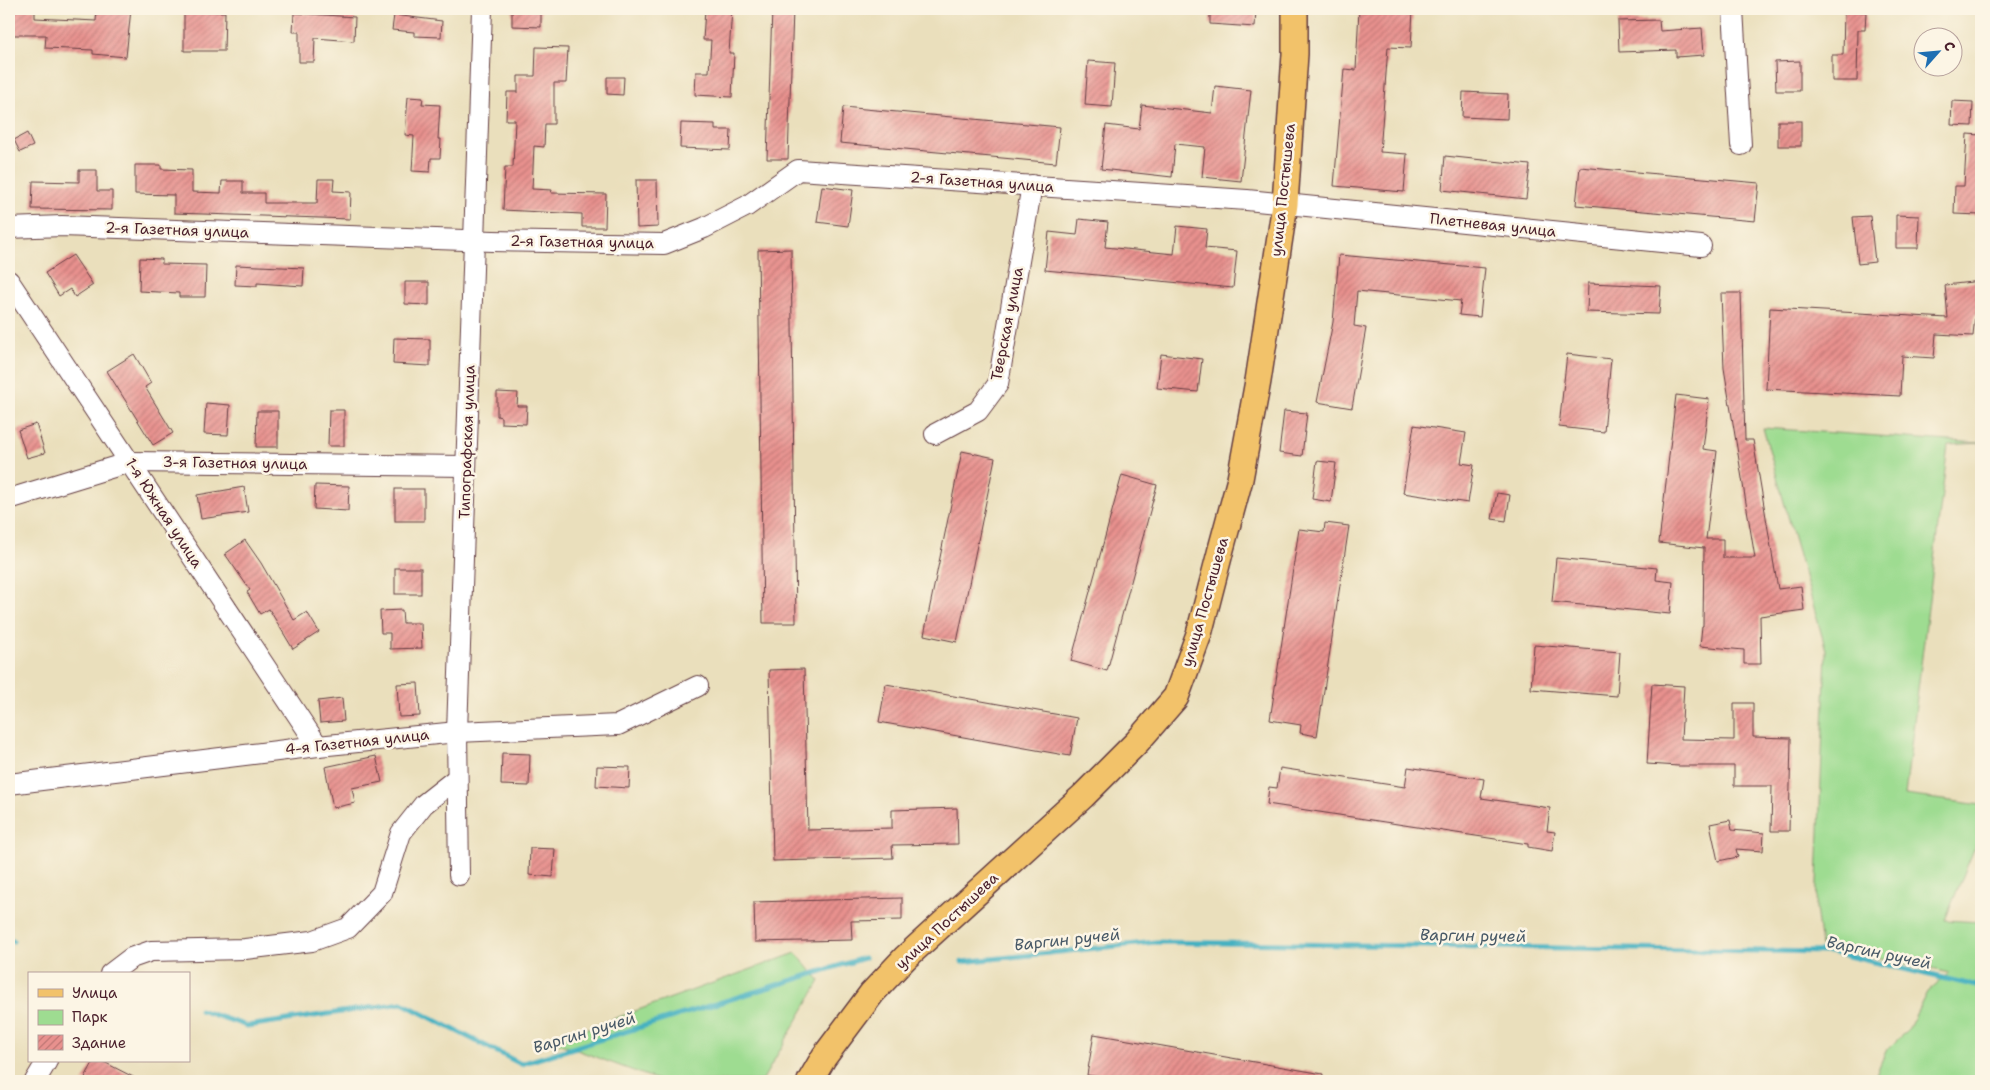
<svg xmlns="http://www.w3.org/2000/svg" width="1990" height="1090" font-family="'Shantell Sans',sans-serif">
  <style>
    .green { fill: #9edc91; stroke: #747e5e }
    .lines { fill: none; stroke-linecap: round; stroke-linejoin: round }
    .stream { stroke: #44b1c1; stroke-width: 5 }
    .building { fill: url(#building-hatch) }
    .minor-casing { stroke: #623c41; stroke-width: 22 }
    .major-casing { stroke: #623c41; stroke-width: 28 }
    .minor { stroke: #fff; stroke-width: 20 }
    .major { stroke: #f2c26a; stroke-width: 25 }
    .labels { text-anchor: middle; stroke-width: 5; stroke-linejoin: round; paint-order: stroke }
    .street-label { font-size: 15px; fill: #4a1f2b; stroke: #fcf5e5 }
    .water-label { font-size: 16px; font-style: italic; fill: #485967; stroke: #fcf5e5 }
  </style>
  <defs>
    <pattern id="building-hatch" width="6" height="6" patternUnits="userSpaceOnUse" patternTransform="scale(1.25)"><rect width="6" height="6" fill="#e8918e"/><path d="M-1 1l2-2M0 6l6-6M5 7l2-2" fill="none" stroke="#be7674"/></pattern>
  </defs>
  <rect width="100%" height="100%" fill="#fcf5e5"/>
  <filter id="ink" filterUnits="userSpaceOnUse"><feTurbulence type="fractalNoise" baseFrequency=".02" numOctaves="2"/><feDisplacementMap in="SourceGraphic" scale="10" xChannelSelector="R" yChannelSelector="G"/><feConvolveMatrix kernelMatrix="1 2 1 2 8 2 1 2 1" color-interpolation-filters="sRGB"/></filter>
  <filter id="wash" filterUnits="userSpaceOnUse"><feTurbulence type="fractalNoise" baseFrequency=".0096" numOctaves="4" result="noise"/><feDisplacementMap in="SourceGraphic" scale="20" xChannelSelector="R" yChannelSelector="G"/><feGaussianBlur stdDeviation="1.12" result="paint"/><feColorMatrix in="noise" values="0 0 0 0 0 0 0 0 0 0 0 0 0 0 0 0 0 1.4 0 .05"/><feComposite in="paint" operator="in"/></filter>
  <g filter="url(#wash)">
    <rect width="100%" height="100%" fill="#eadfbc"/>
    <g class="green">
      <path d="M1763,428l217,15 -32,2 -43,350 76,10v27l-36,88 36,2v159h-108l13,-30 23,-23 18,-36 22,-19 -114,-25 -14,-1 -5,-39 10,-258z"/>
      <path d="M796,953l24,28 -58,100h-101l-109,-40z"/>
    </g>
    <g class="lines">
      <g class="stream">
        <path d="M9,940l4,1"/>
        <path d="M962,962l194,-20 675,10 150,35"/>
        <path d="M200,1010l47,16 155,-23 119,61 343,-106"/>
      </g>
    </g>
    <g id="blocks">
      <g class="building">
        <path d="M9,9h26v9l61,3 1,-12h34l-5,48 -33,-3v-4l-48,-2 1,-13h-37z"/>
        <path d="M512,9h29v18l-29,-1z"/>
        <path d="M705,9h27l-3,44h5l-2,44 -37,-2 1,-23h13l2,-32h-8z"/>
        <path d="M772,9h21l-5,150h-21z"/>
        <path d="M1210,9h46l-1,18 -45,-3z"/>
        <path d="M1359,9h54l-2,39 -23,-1 -8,105 27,2 -3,38 -70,-6 10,-117 12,1z"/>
        <path d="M184,11l41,1 -1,39h-40z"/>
        <path d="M1844,11l22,1 -1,18h-7l-1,51h-25v-26h11z"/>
        <path d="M294,13l61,4 -1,24 -39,-3 -1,24h-15v-30h-6z"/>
        <path d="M394,15l48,6 -1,16 -27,-1v-4l-22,-2z"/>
        <path d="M1659,20l1,11 42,-3 2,27 -28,2v-7l-57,2 -1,-31z"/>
        <path d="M536,47l32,1 -2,35h-12v41h-9l-1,23 -10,-1 -2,43 20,1 -1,3 55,1 -1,33h-23v-13l-79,-4 2,-43h8l2,-47h-9l1,-28h11v-16h17z"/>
        <path d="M1088,61l27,2 -3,44 -27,-2z"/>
        <path d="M1800,61v30h-24l-1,-29z"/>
        <path d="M607,77h17l-1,18 -16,-1z"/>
        <path d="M1215,86l36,4 -10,91 -39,-4 3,-30 -30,-3 -3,33 -71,-8 5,-44 33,4 3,-24 70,8z"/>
        <path d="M1463,92l45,2 -1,25 -45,-2z"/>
        <path d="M408,97l15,1 -1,6 18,1 -2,34h3l-1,19h-9l-1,14 -18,-1 2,-35 -9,-1z"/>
        <path d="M1952,101l21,1 -1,24 -21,-1z"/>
        <path d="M843,107l217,20 -4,36 -216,-20z"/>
        <rect x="1778" y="121" width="23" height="25"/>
        <path d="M681,123l34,1v6h16l-1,20 -50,-2z"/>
        <path d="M27,133l6,13 -13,6 -6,-12z"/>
        <path d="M1967,134l14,1v80l-27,-1 1,-28h9z"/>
        <path d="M1445,156l85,9 -4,34 -84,-9z"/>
        <path d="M135,165h26v4l31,1v22l29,1 1,-12h21v12h21v10h53l1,-24h16l-1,12 18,1 -1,27 -176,-6v-18l-39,-1z"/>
        <path d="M1580,167l179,16 -4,38 -179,-16z"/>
        <path d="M79,170h18v21h15v19l-80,-1 1,-28 46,1z"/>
        <path d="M636,180h21l1,47 -21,1z"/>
        <path d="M822,186l31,4 -5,36 -31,-4z"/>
        <path d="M1896,215l23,1 -1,32h-22z"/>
        <path d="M1870,216l5,46 -17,2 -5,-47z"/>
        <path d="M1079,219l29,3 -3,25 69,7 3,-28 30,3 -2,19 32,3 -4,37 -188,-18 4,-38 28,3z"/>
        <path d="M791,249l5,374h-33l-5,-373z"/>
        <path d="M73,255l20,30 -18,12 -5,-8 -11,7 -14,-23z"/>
        <path d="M1339,255l146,13 -5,49 -21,-2 2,-14 -104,-10 -3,35 12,2 -14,80 -35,-6 16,-80z"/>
        <path d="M140,258l22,1v5l44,1 -1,32h-26v-4l-40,-2z"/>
        <path d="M236,265l68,3 -1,18 -46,-3v3l-22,-1z"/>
        <path d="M1981,281v33l-6,1 -2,21 -37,-2 -2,24 -32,-2 -2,40 -134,-7 4,-81 178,10 -3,-33z"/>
        <path d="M405,282h24v23l-24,-1z"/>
        <path d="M1588,283l73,3 -2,28 -72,-2z"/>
        <path d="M1721,293h20l4,147h8l25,149 23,-3 3,24 -44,6 1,48h-17v-14l-44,-4 2,-20h1l1,-78 -45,-5 17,-148 33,4 -6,50 14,2 -11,88h17v19h32l-31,-190z"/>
        <path d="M394,338l36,1v27l-37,-2z"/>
        <path d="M134,354l17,29 -6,4 28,46 -20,12 -46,-74z"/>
        <path d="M1161,354l41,5 -4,33 -41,-4z"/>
        <path d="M1567,354l44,5 -7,73 -45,-5z"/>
        <path d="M497,392l21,1 -1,13h10l-1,18 -25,-1v-6l-4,-1z"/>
        <path d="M206,403l24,2 -2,30 -24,-1z"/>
        <path d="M329,410h15v36h-16z"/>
        <path d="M257,411h21v36h-22z"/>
        <path d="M1284,411l23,2 -5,43 -23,-3z"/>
        <path d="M36,424l9,29 -18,5 -9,-28z"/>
        <path d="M1414,425l52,8 -5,30 13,2 -6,38 -65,-10z"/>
        <path d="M962,451l33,7 -38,184 -33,-7z"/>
        <path d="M1317,461l19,2 -5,39 -19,-3z"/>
        <path d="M1122,475l35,10 -50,186 -36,-10z"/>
        <path d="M315,485l34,1 -1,25 -34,-2z"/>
        <path d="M244,487l4,25 -47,7 -4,-24z"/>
        <rect x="395" y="489" width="29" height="32"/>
        <path d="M1497,493l13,2 -4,26 -14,-2z"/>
        <path d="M1325,523l24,3 -32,210 -17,-3 1,-8 -31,-5 29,-191 25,3z"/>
        <path d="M245,540l16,23 33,57 13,-8 12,20 -26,17 -24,-40 -9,5 -13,-22 3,-2 -25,-36z"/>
        <path d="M1556,558l101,10 -1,12 17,2 -3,32 -118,-12z"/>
        <rect x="395" y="568" width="26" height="26"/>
        <path d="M402,610l1,13h18l1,25 -32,1v-16h-9l-1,-22z"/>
        <path d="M1534,645l86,7 -3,44 -86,-7z"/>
        <path d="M804,669l4,161 84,-2v-18l65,-2 1,36 -66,1 1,13 -120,3 -4,-191z"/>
        <path d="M418,683l2,33 -21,1 -2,-33z"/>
        <path d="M886,684l191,34 -7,38 -191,-34z"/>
        <path d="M1652,684l32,2 -3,53 53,1v-37h19v34l38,1 -2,93h-18l1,-45h-38v-20h-55l-32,-2z"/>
        <path d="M342,698l2,23 -24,2 -2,-22z"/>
        <path d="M502,753l28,1 -1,32 -28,-1z"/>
        <path d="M376,756l6,26 -30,6 3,15 -22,5 -8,-41z"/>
        <path d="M597,766l33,1 -1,21 -33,-2z"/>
        <path d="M1408,767l76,12 -3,19 69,10 -3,23 8,1 -3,19 -24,-4v-3l-261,-40 2,-17 8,1 3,-20 125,19z"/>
        <path d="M1730,820l2,10 32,3 -1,18 -27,-2 2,8 -20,4 -8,-37z"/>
        <path d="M530,848l25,1 -2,28 -24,-2z"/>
        <path d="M902,898v22l-51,1 1,19 -97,2 -1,-40z"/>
        <path d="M1094,1034l229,40 -1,7h-199l-36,-6z"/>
        <path d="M94,1061h8l39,20h-58z"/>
      </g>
    </g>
  </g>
  <g filter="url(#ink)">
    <use href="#blocks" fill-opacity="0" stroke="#623c41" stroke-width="1"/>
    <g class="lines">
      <g class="minor-casing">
        <g id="minor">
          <path d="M1733,9l8,136"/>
          <path d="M9,228l53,-2 431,15 171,3 40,-16 43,-22 51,-36 449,30 454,46"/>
          <path d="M9,281l309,465"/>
          <path d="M935,434l43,-23 20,-27 34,-199"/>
          <path d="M9,499l121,-37 336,4"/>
          <path d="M9,784l309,-38 139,-14 161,-7 80,-39"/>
          <path d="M459,875l-2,-143 25,-723"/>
          <path d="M110,974l21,-16 20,-7 94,-2 67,-8 36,-13 34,-35 19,-60 23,-29 33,-26"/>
          <path d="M35,1081l12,-20"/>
        </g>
      </g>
      <g class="major-casing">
        <path id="major" d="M810,1081l14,-24 48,-64 33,-35 178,-162 54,-54 39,-45 23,-63 22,-85 19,-70 18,-98 27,-177 10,-150v-45"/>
      </g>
      <use href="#minor" class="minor"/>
      <use href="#major" class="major"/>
    </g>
  </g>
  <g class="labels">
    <g class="street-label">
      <text transform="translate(982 182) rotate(4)" y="5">2-я Газетная улица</text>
      <text transform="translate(1283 190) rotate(-84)" y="5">улица Постышева</text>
      <text transform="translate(1493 225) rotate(6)" y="5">Плетневая улица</text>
      <text transform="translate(177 230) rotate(2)" y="5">2-я Газетная улица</text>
      <text transform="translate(582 242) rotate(1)" y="5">2-я Газетная улица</text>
      <text transform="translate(1007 324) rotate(-79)" y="5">Тверская улица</text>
      <text transform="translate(467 442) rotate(-88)" y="5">Типографская улица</text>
      <text transform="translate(235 463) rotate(1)" y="5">3-я Газетная улица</text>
      <text transform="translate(164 513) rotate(57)" y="5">1-я Южная улица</text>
      <text transform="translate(1205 602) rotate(-74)" y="5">улица Постышева</text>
      <text transform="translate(357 742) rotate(-6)" y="5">4-я Газетная улица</text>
      <text transform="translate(947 921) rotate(-43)" y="5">улица Постышева</text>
    </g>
    <g class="water-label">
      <text transform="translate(1473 935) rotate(1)" y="6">Варгин ручей</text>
      <text transform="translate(1067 939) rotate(-6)" y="6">Варгин ручей</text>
      <text transform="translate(1879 952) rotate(12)" y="6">Варгин ручей</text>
      <text transform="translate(584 1032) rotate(-17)" y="6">Варгин ручей</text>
    </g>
  </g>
  <rect width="1990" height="1090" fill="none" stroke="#fcf5e5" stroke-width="30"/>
  <rect x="28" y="972" width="162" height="90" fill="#fcf5e5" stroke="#b59f9b"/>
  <rect x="38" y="989" width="25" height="8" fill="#f2c26a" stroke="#b59f9b"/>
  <text x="72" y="998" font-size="15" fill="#4a1f2b">Улица</text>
  <rect x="38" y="1010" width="25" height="15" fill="#9edc91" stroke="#b59f9b"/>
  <text x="72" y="1022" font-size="15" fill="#4a1f2b">Парк</text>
  <rect x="38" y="1035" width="25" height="15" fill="url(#building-hatch)" stroke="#b59f9b"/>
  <text x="72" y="1048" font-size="15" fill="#4a1f2b">Здание</text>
  <g transform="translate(1938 52) rotate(63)"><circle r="24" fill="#fcf5e5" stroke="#b59f9b"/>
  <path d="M0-4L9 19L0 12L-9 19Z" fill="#1f6fb2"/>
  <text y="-8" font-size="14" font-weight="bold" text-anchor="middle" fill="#4a1f2b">С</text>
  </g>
</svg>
